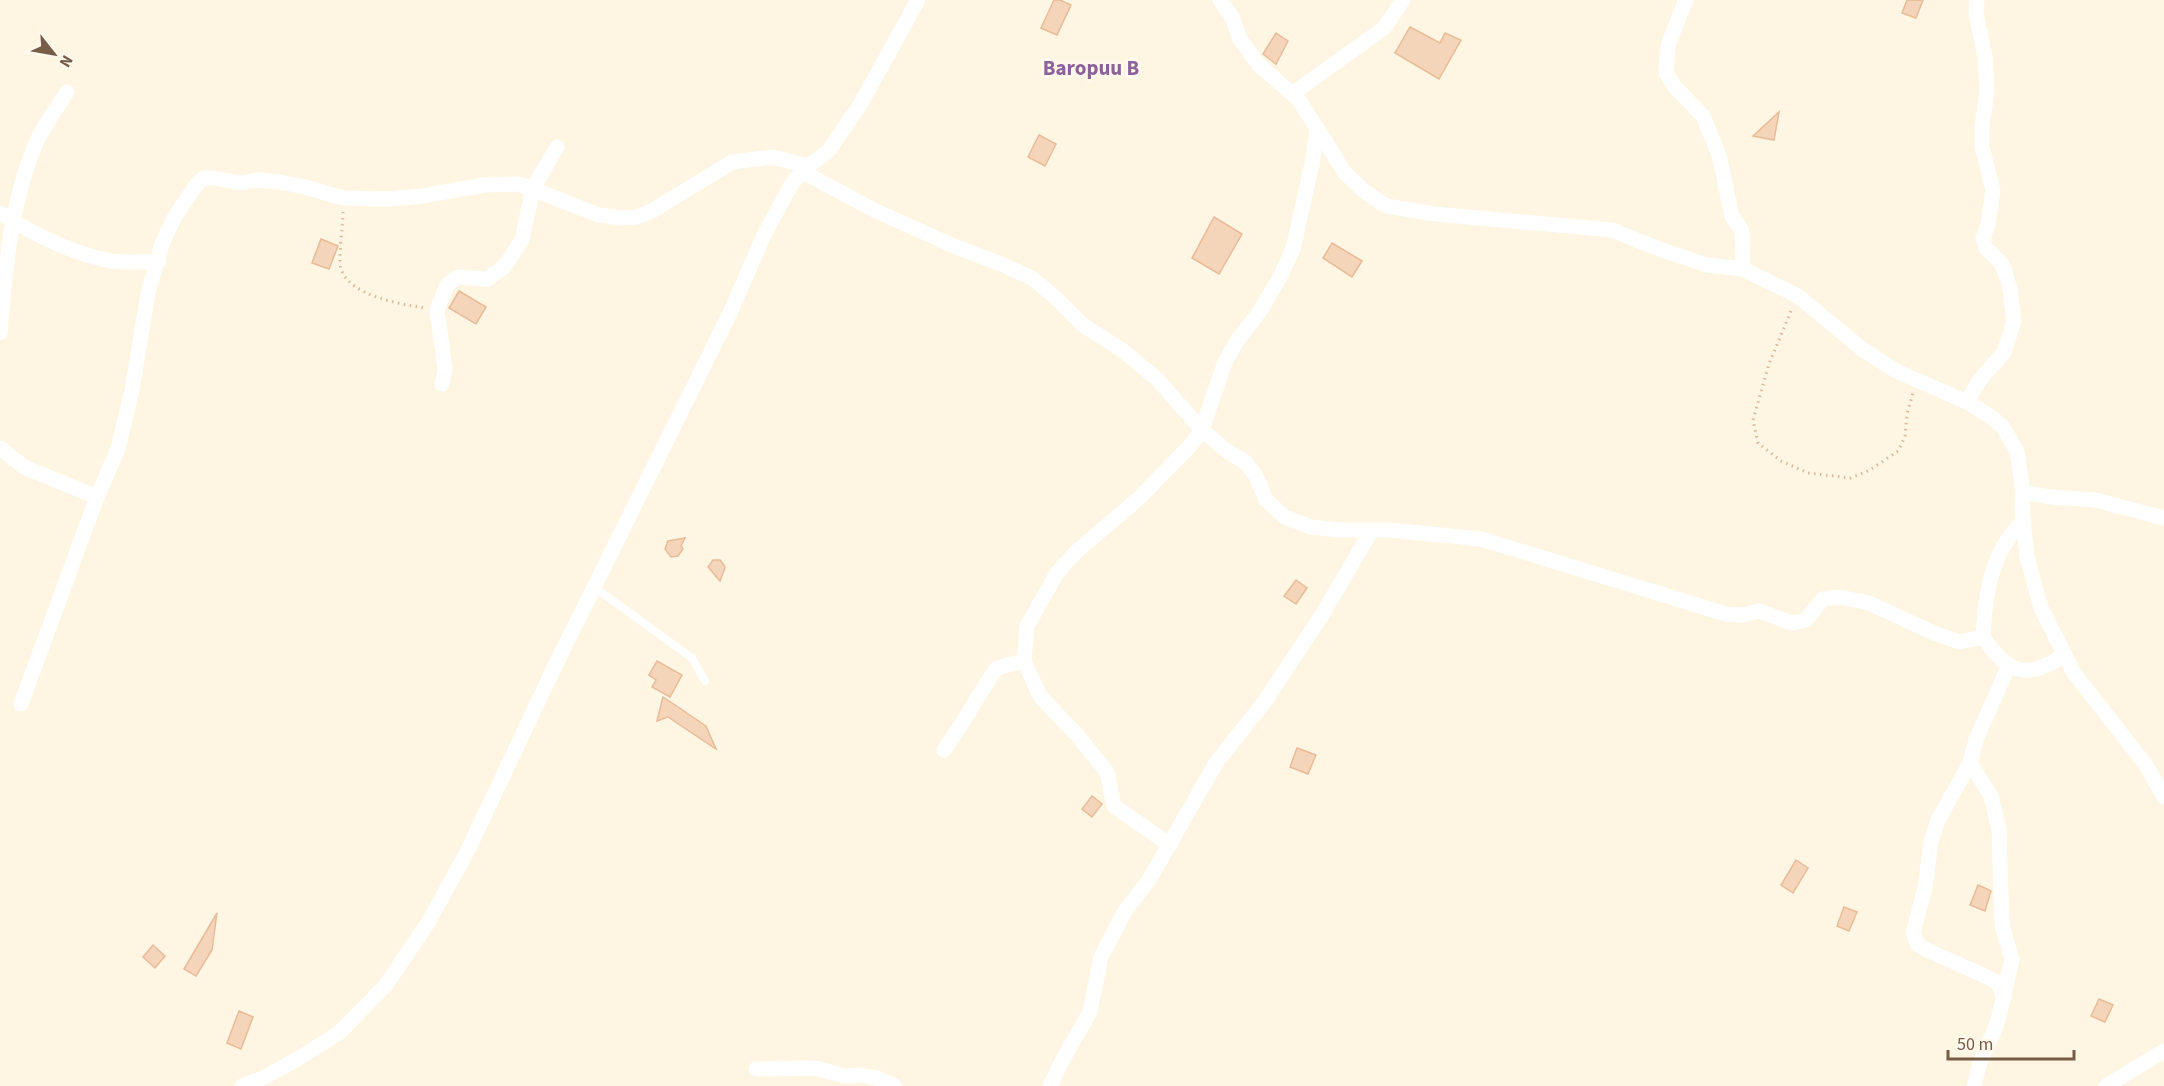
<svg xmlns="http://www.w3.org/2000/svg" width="2164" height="1086" font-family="'Source Sans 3',sans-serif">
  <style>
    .building { fill: #f5d5b9; stroke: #e8bc99; stroke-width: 1.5 }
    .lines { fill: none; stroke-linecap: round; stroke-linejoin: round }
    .path { stroke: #dab89c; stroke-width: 3; stroke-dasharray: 1.5 4.5; stroke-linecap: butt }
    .service { stroke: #fff; stroke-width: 8 }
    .minor { stroke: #fff; stroke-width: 15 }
    .labels { text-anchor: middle; stroke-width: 6; stroke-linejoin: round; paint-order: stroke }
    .quarter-label { font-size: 21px; font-weight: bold; fill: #8c629b; stroke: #fff8eb }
  </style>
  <rect width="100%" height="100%" fill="#fef5e3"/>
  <g class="building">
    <path d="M1054,0h6l11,5 -14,30 -16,-7z"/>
    <path d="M1907,0h16l-7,18 -14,-5z"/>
    <path d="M1410,27l30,16 5,-10 16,7 -22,39 -44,-26z"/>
    <path d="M1276,33l12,8 -12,23 -13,-10z"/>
    <path d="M1779,112l-5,28 -21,-4z"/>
    <path d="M1039,135l17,9 -11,22 -17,-9z"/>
    <path d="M1214,217l28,17 -23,40 -27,-16z"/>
    <path d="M321,239l17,7 -9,23 -17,-6z"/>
    <path d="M1332,243l30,18 -10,16 -29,-19z"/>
    <path d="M459,291l27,16 -10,17 -27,-16z"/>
    <path d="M685,538l-4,8 2,3 -5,7 -7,1 -6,-8 3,-8z"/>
    <path d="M713,560h7l4,5 1,3 -5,13 -12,-14z"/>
    <path d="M1296,580l11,8 -11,16 -12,-8z"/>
    <path d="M657,661l25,14 -12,22 -18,-10 4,-7 -7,-5z"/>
    <path d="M663,697l43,29 10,23 -48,-32 -11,4z"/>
    <path d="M1297,748l19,7 -8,19 -18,-7z"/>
    <path d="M1092,796l10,8 -10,13 -10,-8z"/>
    <path d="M1796,860l12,8 -15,25 -12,-8z"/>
    <path d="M1978,885l13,6 -6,20 -15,-6z"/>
    <path d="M1844,907l13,5 -8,19 -12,-5z"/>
    <path d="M217,913l-5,37 -16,26 -12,-7z"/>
    <path d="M153,945l12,11 -10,12 -12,-11z"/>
    <path d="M2099,999l14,6 -8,17 -14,-6z"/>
    <path d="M239,1011l14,6 -12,32 -14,-6z"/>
  </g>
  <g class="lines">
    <g class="path">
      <path d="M343,212c0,13 -5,46 -2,57 9,27 59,35 83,39"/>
      <path d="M1791,311l-22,53 -16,56 5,23 23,18 27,12 42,5 20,-8 28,-19 7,-14 2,-23 6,-21"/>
    </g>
    <path class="service" d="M594,587l98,71 13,23"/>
    <g class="minor">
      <path d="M1686,0l-18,45 -2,28 9,14 28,29 16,39 13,61 10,15 1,38 55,27 64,53 34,22 71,31 23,14 13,11 14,24 6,41 -1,18 5,47 14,51 33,65 72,92 18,32"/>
      <path d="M1292,94l92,-66 19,-28"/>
      <path d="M1317,128l28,45 19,18 22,15 49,8 177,16 47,19 48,16 36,4"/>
      <path d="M803,172l71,38 80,36 47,18 31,14 24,20 27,27 39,25 35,29 45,51 25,21 18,11 11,14 10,24 19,17 26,10 28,3h51l91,9 245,75 17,1 16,-4 33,12 14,-3 17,-21 16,-2 30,6 67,31 24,8 23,-5"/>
      <path d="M0,213c33,21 73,41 112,48 15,2 32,1 47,0"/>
      <path d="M0,333c5,-64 11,-131 36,-190 8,-18 21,-35 31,-51"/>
      <path d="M442,384l3,-15 -8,-59 10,-25 10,-8 30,2 17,-12 18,-27 11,-52 24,-41"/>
      <path d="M1967,402l12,-21 25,-29 10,-31 -4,-32 -5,-17 -3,-8 -17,-17 -2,-9 5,-13 5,-35 -11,-43v-21l5,-34 -2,-35 -9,-43 1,-14"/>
      <path d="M0,448l24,19 73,30"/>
      <path d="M2023,492l27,5 45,3 69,18"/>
      <path d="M2024,521c-33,29 -39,74 -41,116 24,36 44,44 81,18"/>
      <path d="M21,704l76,-207 21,-48 14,-59 16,-97 14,-49 12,-26 23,-34 7,-6h10l26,5 16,-3 24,2 25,5 38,11 44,1 35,-3 62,-11 35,-1 80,31 23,3 15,-1 15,-6 80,-49 41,-5 34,9"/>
      <path d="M944,750c19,-26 34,-55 53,-82l27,-7"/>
      <path d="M1970,763l-32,57 -7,22 -6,46 -12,45 5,12 11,6 54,24 15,8 6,15"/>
      <path d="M1170,845l-56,-39 -7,-34 -29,-36 -38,-40 -16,-35 3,-35 30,-53 19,-21 62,-53 52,-53 12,-16 23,-68 12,-21 23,-30 19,-32 14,-30 20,-90 4,-31 -19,-29 -39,-34 -19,-26 -8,-22 -12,-17"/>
      <path d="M756,1069l59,-1 30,8 17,-1 15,3 18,8"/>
      <path d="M242,1086l21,-8 33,-18 43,-27 47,-48 43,-64 39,-71 85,-180 177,-357 34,-78 27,-50 16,-19 10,-6 12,-10 31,-45 58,-105"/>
      <path d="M1050,1086l13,-27 27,-47 11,-55 24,-46 24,-31 67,-117 49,-62 57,-86 49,-84"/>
      <path d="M1974,1086l6,-24 17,-38 15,-64 -10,-35 -3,-95 -8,-34 -21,-33 6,-23 32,-73"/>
      <path d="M2106,1086l58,-35"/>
    </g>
  </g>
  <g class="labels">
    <g class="quarter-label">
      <text x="1091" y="75">Baropuu B</text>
    </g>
  </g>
  <g transform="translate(54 54) rotate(121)" stroke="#fff8eb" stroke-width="4.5" paint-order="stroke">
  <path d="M0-4.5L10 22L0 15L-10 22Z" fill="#775c47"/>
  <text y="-9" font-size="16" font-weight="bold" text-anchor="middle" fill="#775c47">N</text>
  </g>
  <path d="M1948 1050v9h126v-9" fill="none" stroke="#775c47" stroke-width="3"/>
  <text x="1957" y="1050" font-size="18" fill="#775c47" stroke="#fff8eb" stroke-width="4.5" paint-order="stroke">50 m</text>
</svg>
